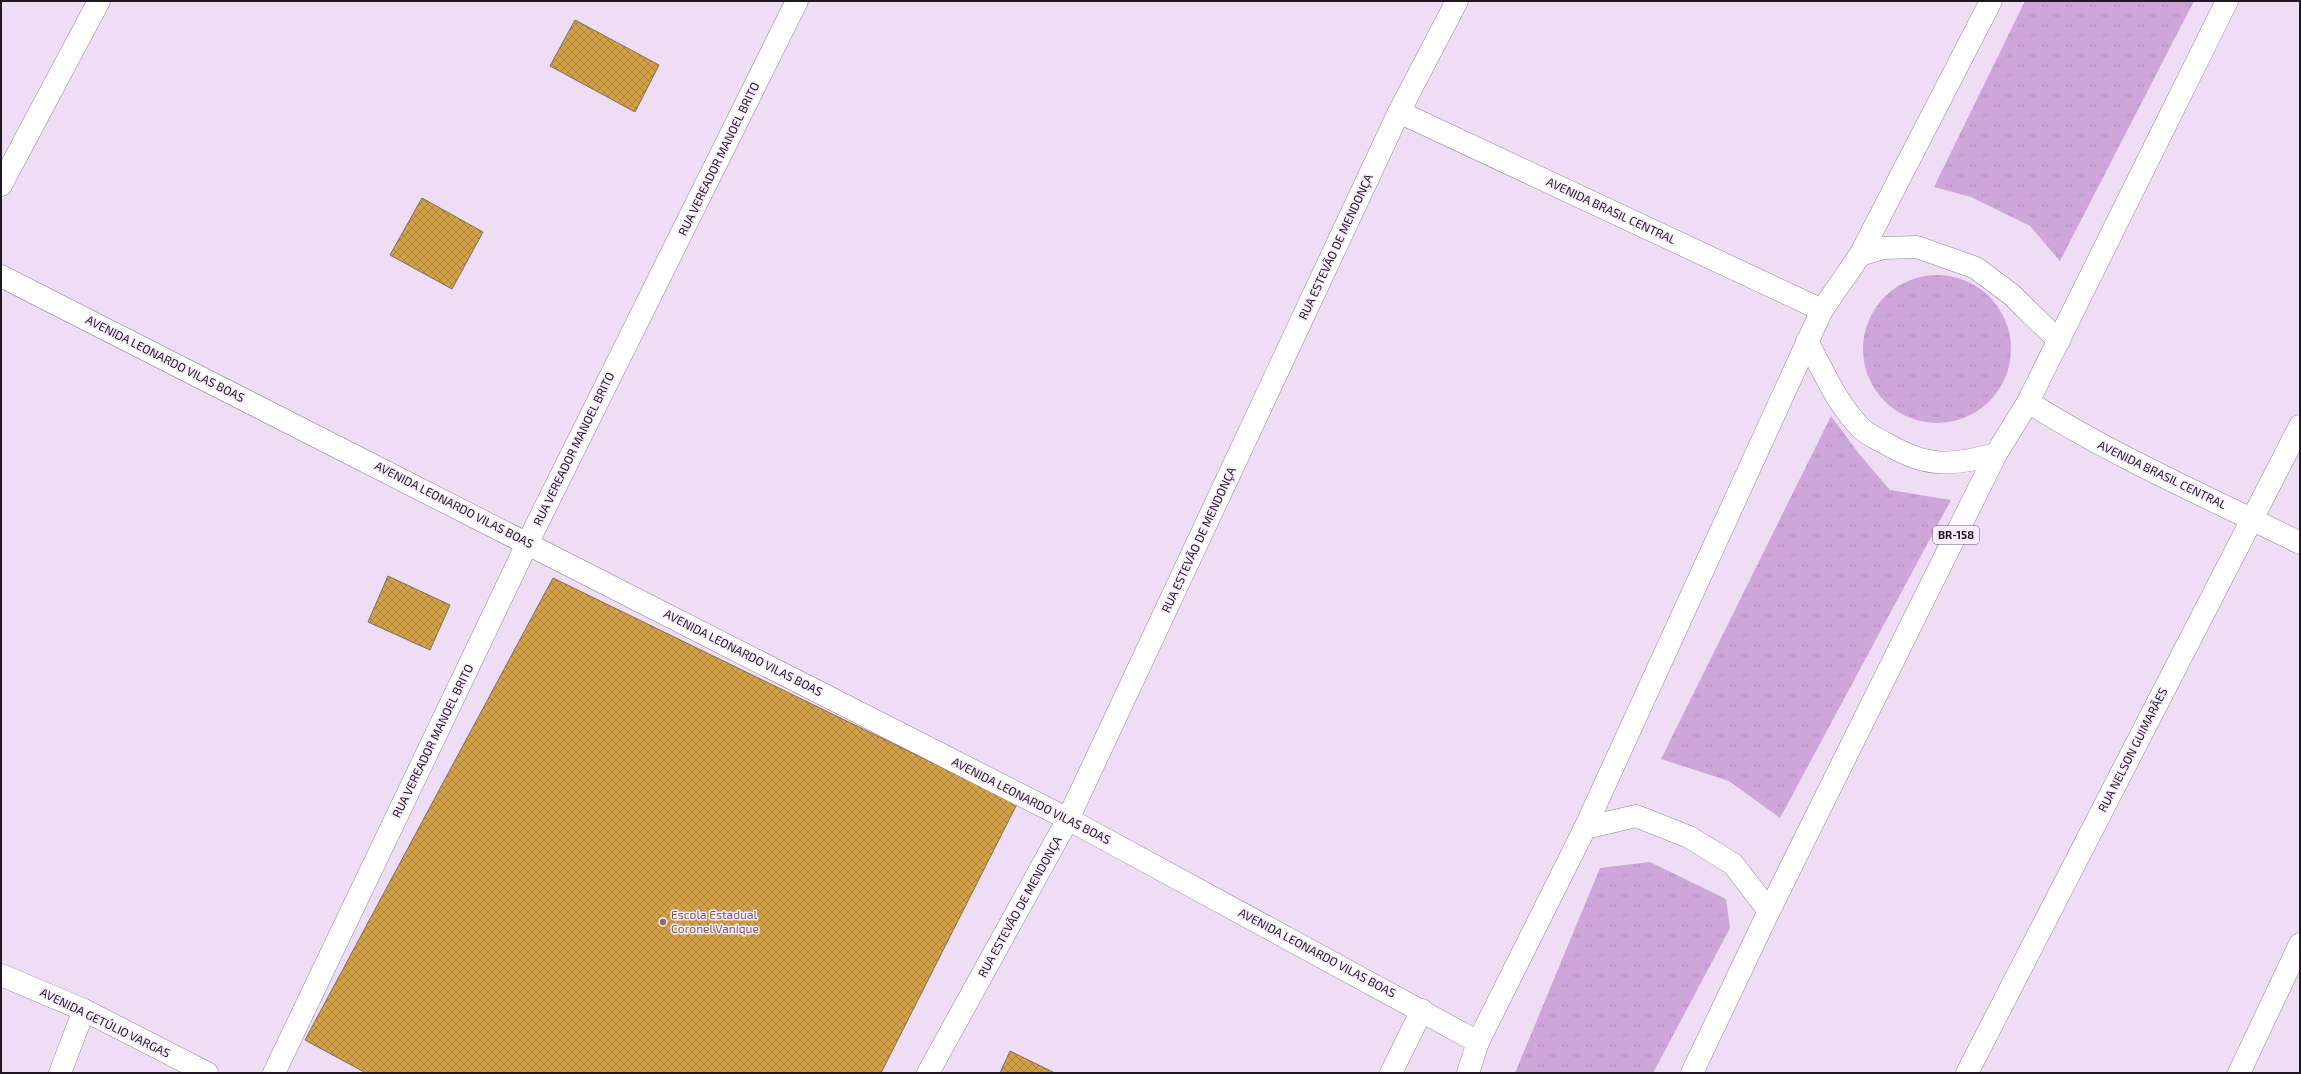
<svg xmlns="http://www.w3.org/2000/svg" width="2301" height="1074" font-family="'Exo 2',sans-serif">
  <style>
    .park { fill: url(#park-tufts) }
    .building { fill: url(#building-cross-hatch); stroke: #7d6f58 }
    .lines { fill: none; stroke-linecap: round; stroke-linejoin: round }
    .minor-casing { stroke: #948399; stroke-width: 23 }
    .major-casing { stroke: #948399; stroke-width: 23 }
    .minor { stroke: #fff; stroke-width: 22 }
    .major { stroke: #fff; stroke-width: 22 }
    .education-dot { fill: #8d6e63; stroke: #faebff; stroke-width: 1.5 }
    .labels { text-anchor: middle; stroke-width: 3; stroke-linejoin: round; paint-order: stroke }
    .shield { fill: #faebff; stroke: #615764; stroke-width: 1 }
    .shield-label { font-size: 11px; font-weight: bold; fill: #1f1821 }
    .street-label { font-size: 12px; fill: #1f1821; stroke: #faebff }
    .education-label { font-size: 12px; fill: #785e54; stroke: #faebff; text-anchor: start }
  </style>
  <defs>
    <pattern id="park-tufts" width="24" height="20" patternUnits="userSpaceOnUse"><rect width="24" height="20" fill="#cea6da"/><path d="M3 7l-1-3M5 7V3M7 7l1-3M15 17l-1-3M17 17v-4M19 17l1-3" fill="none" stroke="#b08ebb"/></pattern>
    <pattern id="building-cross-hatch" width="8" height="8" patternUnits="userSpaceOnUse"><rect width="8" height="8" fill="#d3a147"/><path d="M0 0l8 8M0 8l8-8" fill="none" stroke="#ab823b"/></pattern>
  </defs>
  <rect width="100%" height="100%" fill="#efddf5"/>
  <g class="park">
    <path d="M2025,1h169l-134,260 -30,-35 -59,-29 -37,-10z"/>
    <circle cx="1937" cy="349" r="74"/>
    <path d="M1831,416l29,39 30,35 61,10 -171,318 -51,-37 -68,-22z"/>
    <path d="M1650,862l76,37 4,29 -77,145h-138l85,-205z"/>
  </g>
  <g class="building">
    <path d="M575,20l84,45 -24,47 -85,-46z"/>
    <path d="M422,198l61,34 -31,57 -62,-34z"/>
    <path d="M388,576l62,29 -20,45 -62,-28z"/>
    <path d="M553,578l464,226 -136,269h-515l-61,-33z"/>
    <path d="M1010,1051l45,22h-55z"/>
  </g>
  <g class="lines">
    <g class="minor-casing">
      <g id="minor">
        <path d="M1399,112l423,198"/>
        <path d="M1,185l98,-184"/>
        <path d="M1,276l1067,543 410,223"/>
        <path d="M2028,402c87,55 180,95 272,141"/>
        <path d="M1,975l83,35 123,63"/>
        <path d="M60,1073l24,-63"/>
        <path d="M274,1073l254,-531 269,-541"/>
        <path d="M928,1073l140,-254 331,-707 58,-111"/>
        <path d="M1391,1073l31,-63"/>
        <path d="M1967,1073l333,-647"/>
        <path d="M2239,1073l61,-129"/>
      </g>
    </g>
    <g class="major-casing">
      <g id="major">
        <path d="M1860,255l23,-7 34,-1 59,21 36,27 47,46"/>
        <path d="M1807,341c16,29 30,64 55,88 6,6 16,10 23,14 42,25 66,23 111,11"/>
        <path d="M1585,828l51,-12 53,21 44,27 36,47"/>
        <path d="M1468,1073l10,-31 107,-214 237,-518 38,-55 131,-254"/>
        <path d="M1692,1073l77,-162 227,-457 32,-52 199,-401"/>
      </g>
    </g>
    <use href="#minor" class="minor"/>
    <use href="#major" class="major"/>
  </g>
  <circle class="education-dot" cx="663" cy="922" r="4"/>
  <g class="labels">
    <rect class="shield" x="1933" y="526" width="46" height="18" rx="3"/>
    <g class="shield-label">
      <text x="1956" y="539">BR-158</text>
    </g>
    <g class="street-label">
      <text transform="translate(719 159) rotate(-64)" y="4">RUA VEREADOR MANOEL BRITO</text>
      <text transform="translate(1611 211) rotate(25)" y="4">AVENIDA BRASIL CENTRAL</text>
      <text transform="translate(1336 247) rotate(-65)" y="4">RUA ESTEVÃO DE MENDONÇA</text>
      <text transform="translate(165 359) rotate(27)" y="4">AVENIDA LEONARDO VILAS BOAS</text>
      <text transform="translate(574 449) rotate(-64)" y="4">RUA VEREADOR MANOEL BRITO</text>
      <text transform="translate(2162 475) rotate(26)" y="4">AVENIDA BRASIL CENTRAL</text>
      <text transform="translate(454 505) rotate(27)" y="4">AVENIDA LEONARDO VILAS BOAS</text>
      <text transform="translate(1199 540) rotate(-65)" y="4">RUA ESTEVÃO DE MENDONÇA</text>
      <text transform="translate(743 653) rotate(27)" y="4">AVENIDA LEONARDO VILAS BOAS</text>
      <text transform="translate(433 741) rotate(-64)" y="4">RUA VEREADOR MANOEL BRITO</text>
      <text transform="translate(2133 750) rotate(-63)" y="4">RUA NELSON GUIMARÃES</text>
      <text transform="translate(1031 801) rotate(27)" y="4">AVENIDA LEONARDO VILAS BOAS</text>
      <text transform="translate(1020 907) rotate(-61)" y="4">RUA ESTEVÃO DE MENDONÇA</text>
      <text transform="translate(1317 953) rotate(28)" y="4">AVENIDA LEONARDO VILAS BOAS</text>
      <text transform="translate(105 1023) rotate(26)" y="4">AVENIDA GETÚLIO VARGAS</text>
    </g>
    <g class="education-label">
      <text x="671" y="919">Escola Estadual<tspan x="671" dy="14">Coronel Vanique</tspan></text>
    </g>
  </g>
  <rect width="2301" height="1074" fill="none" stroke="#1f1821" stroke-width="4"/>
</svg>
